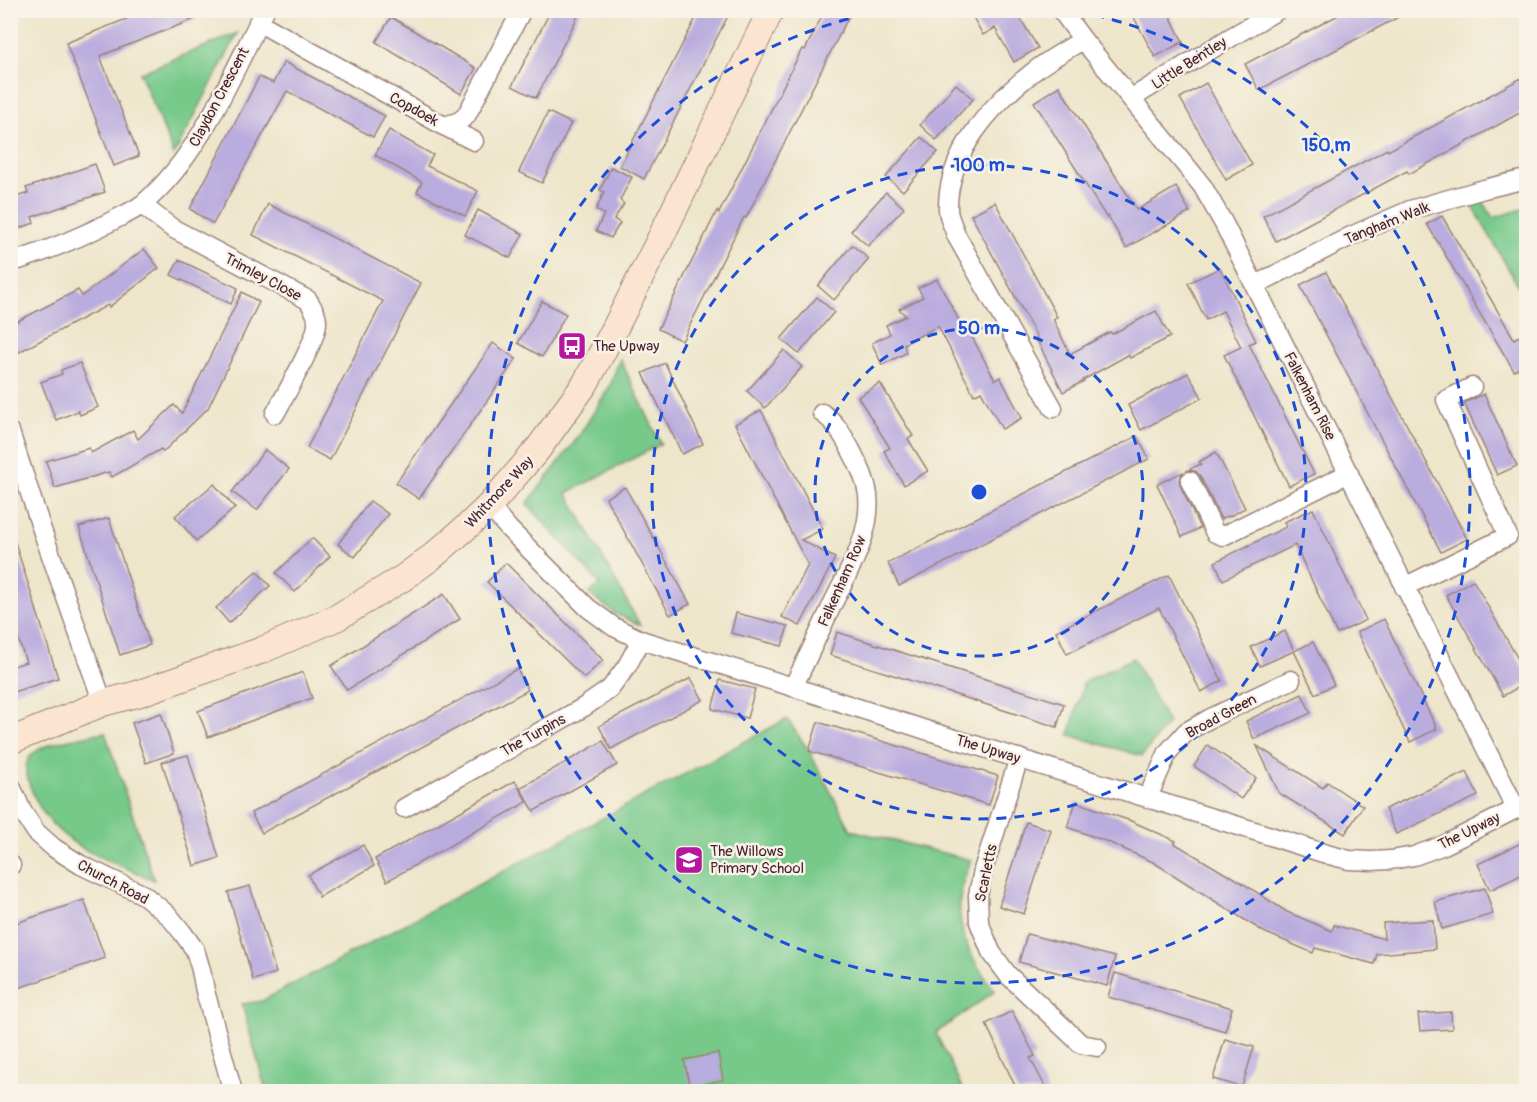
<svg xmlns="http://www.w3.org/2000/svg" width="1537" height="1102" font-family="Pangolin,sans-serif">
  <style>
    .green { fill: #77c98a; stroke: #60745a; stroke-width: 1.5 }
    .building { fill: #b9acde }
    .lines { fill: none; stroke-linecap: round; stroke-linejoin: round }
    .street-casing { stroke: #9c827b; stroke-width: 21 }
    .secondary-casing { stroke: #9c827b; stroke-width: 28 }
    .street { stroke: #fff; stroke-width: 18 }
    .secondary { stroke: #fce5d0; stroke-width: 26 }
    .ring { fill: none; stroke: #1d4ed8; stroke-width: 3; stroke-dasharray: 10 8 }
    .labels { text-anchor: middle; stroke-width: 5; stroke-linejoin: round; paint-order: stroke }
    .street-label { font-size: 15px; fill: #4a1f2b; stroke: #f7f3e8 }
    .poi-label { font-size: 15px; fill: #4a1f2b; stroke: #f7f3e8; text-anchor: start }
    .centre { fill: #1d4ed8; stroke: #f7f3e8; stroke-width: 3 }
    .ring-label { font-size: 18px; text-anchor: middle; font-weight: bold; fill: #1d4ed8; stroke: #f7f3e8; stroke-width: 5; stroke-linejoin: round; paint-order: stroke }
  </style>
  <rect width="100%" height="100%" fill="#f7f3e8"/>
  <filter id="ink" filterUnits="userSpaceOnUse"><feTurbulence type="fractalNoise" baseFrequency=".0167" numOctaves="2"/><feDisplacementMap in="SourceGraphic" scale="12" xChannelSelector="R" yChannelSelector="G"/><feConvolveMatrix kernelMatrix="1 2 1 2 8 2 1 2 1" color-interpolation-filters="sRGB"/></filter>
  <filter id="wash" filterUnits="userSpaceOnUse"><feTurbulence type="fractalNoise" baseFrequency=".008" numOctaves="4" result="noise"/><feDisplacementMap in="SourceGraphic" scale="24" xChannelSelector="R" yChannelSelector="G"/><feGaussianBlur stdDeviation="1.35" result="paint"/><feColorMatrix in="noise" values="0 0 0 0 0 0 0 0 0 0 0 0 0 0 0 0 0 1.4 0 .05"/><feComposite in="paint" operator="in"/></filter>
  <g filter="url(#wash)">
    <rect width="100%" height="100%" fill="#eee6cb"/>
    <g class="green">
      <path d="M238,33l-64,122 -34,-82z"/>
      <path d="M1483,201l10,17 33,-10v86l-2,2 -52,-91z"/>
      <path d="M620,359l41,85 -94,49 73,132 -24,-11 -27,-20 11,-10 -73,-80 52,-68 31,-50z"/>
      <path d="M1133,658l35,65 -26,33 -73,-21 15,-53z"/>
      <path d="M787,719l22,32 42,79 120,30c-3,9 -7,18 -9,27 -9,41 9,73 33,104l-59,42 28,59h-229l-2,-7 -28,7 -439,-1 -24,-87 20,-3z"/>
      <path d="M105,732l49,148c-53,-23 -103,-35 -124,-94 -4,-13 -8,-24 5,-34 14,-11 51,-16 70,-20z"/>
    </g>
    <g id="blocks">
      <g class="building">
        <path d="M149,10h64v2l-113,44 39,100 -25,10 -48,-123z"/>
        <path d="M551,10h30l-45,88 -24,-12z"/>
        <path d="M700,10h31l-87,169 -24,-13z"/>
        <path d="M825,10h27l-106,208 -2,-1 -62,124 -24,-12 59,-118 2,2 83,-164 3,1z"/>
        <path d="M969,10h31l4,8 12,-7 22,37 -24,14 -19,-34 -12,7z"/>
        <path d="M1130,10h37l16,32 -28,15z"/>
        <path d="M1348,10h64l-153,80 -14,-26z"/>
        <path d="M391,17l85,51 -15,26 -85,-52z"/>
        <path d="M284,62l101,54 -12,21 -86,-46 -74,133 -23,-15 69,-132 14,6z"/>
        <path d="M1527,75v34l-118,65 -2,-3 -131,70 -13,-25 124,-67 1,2z"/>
        <path d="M1206,83l46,82 -26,15 -46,-82z"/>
        <path d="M956,84l17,15 -37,41 -16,-15z"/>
        <path d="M1059,86l78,124 39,-23 14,25 -64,36 -18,-32 -2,1 -72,-115z"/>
        <path d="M548,112l23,11 -29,60 -23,-11z"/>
        <path d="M389,130l44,25 -6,11 51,25 -13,25 -48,-24 5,-10 -47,-27z"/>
        <path d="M921,137l17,15 -35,39 -17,-14z"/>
        <path d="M95,164l10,28 -73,25 2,6 -24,9v-33l18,-6 -2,-5z"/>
        <path d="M611,167l21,10 -12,23 4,4 -10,15 6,4 -9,15 -15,-7 8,-17 -8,-4 8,-18 -4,-2z"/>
        <path d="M886,192l18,16 -36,38 -17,-15z"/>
        <path d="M995,202l62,115 -4,2 17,35 40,-22 2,2 44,-23 14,26 -40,21 -2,-3 -45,25 1,1 -21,11 -27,-54 1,-1 -66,-122z"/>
        <path d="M268,204l153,79 -91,177 -23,-12 76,-147 -130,-66z"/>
        <path d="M478,210l45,24 -13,24 -45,-23z"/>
        <path d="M1442,216l72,123 13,-7v31l-13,8 -87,-147z"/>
        <path d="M852,245l17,14 -35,41 -16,-14z"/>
        <path d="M144,249l15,19 -50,39 -1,-2 -91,48 -7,-12v-16l68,-35 4,6z"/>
        <path d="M179,260l59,28 -7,16 -60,-29z"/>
        <path d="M1220,268l36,73 -7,3 65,130 -25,12 -65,-131 17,-8 -18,-36 -17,9 -18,-37z"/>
        <path d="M1326,272l141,267 -26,13 -141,-267z"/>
        <path d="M937,279l24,45 3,-2 31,58 5,-3 22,41 -20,11 -21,-38 -7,4 -36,-69 -34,18 2,9 -24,12 -10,-22 18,-9 -4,-9 20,-9 -7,-7 24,-12 -5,-9z"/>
        <path d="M242,292l17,10 -51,106 -45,44 -2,-3 -49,28 -3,-5 -54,16 -9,-27 43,-13 2,5 42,-23 5,9 36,-34 8,8z"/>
        <path d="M817,297l17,15 -35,42 -18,-15z"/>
        <path d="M542,301l24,13 -24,43 -24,-14z"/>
        <path d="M493,343l23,16 -97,140 -23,-16z"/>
        <path d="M784,350l18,17 -37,41 -18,-17z"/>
        <path d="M80,363l18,44 -18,8 -2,-4 -22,9 -15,-38 21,-8 -1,-4z"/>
        <path d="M665,363l38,81 -21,10 -39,-81z"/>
        <path d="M1188,373l14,25 -61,32 -13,-25z"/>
        <path d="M880,383l33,53 -5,3 20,32 -24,14 -20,-34 6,-3 -32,-51z"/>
        <path d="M1484,394l33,72 -20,9 -33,-72z"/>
        <path d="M761,410l62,119 -22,11 34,18 -35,68 -18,-9 26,-52 -73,-141z"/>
        <path d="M1137,436l12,23 -250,127 -11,-23z"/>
        <path d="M265,450l24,19 -32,41 -25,-18z"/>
        <path d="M1216,452l29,56 -17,9 -1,-1 -6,3 -21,-43 -4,-5 -8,-1 13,-6 -2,-2z"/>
        <path d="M1183,472l-4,8 1,5 20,43 -18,9 -25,-53z"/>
        <path d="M214,484l21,24 -39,33 -21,-25z"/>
        <path d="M625,487l65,117 -20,11 -64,-117z"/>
        <path d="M370,501l18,13 -33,43 -17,-13z"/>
        <path d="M1313,509l53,111 -29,14 -42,-89 -72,35 -8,-18 71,-35 -2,-5z"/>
        <path d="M109,518l41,127 -30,10 -41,-128z"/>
        <path d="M312,538l18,18 -35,36 -19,-19z"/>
        <path d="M14,539l44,139 -48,15v-26l16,-5 -16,-49v-73z"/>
        <path d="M506,563l97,97 -19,18 -97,-96z"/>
        <path d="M257,571l13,15 -41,37 -13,-15z"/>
        <path d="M1169,575l53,106 -21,11 -42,-84 -92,46 -11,-23z"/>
        <path d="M1473,580l54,95v7l-24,14 -57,-101z"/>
        <path d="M444,594l16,25 -113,71 -16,-24z"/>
        <path d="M736,613l52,13 -6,20 -51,-13z"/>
        <path d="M1384,619l53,110 -27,13 -53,-110z"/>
        <path d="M1285,631l9,20 -34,15 -9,-19z"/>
        <path d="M837,632l227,72 -7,23 -227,-72z"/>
        <path d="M1313,642l21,43 -19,9 -21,-43z"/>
        <path d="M517,669l11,21 -266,143 -11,-20z"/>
        <path d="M303,672l9,26 -104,39 -10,-26z"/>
        <path d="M691,678l12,22 -92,49 -12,-23z"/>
        <path d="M720,680l35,9 -8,29 -35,-9z"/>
        <path d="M1302,694l9,19 -57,26 -8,-18z"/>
        <path d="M161,713l13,40 -28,10 -14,-40z"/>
        <path d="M818,722l180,54 -9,29 -180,-54z"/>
        <path d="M603,741l14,24 -83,46 -14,-23z"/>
        <path d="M1208,745l48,33 -15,21 -47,-33z"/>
        <path d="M1257,746l66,42 4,-6 36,24 -18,28 -66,-41z"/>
        <path d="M188,755l31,103 -25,8 -32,-104z"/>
        <path d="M1467,772l11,24 -82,38 -11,-25z"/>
        <path d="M515,781l12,21 -140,79 -12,-22z"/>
        <path d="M1076,802l55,19 45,20 -2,2 55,33 1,-1 57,37 45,19 2,-6 50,14 -1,-16 50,-3 2,29 -58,5 -3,10 -59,-16 -2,5 -49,-21 -111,-70 -45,-20 -41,-15z"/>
        <path d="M1026,822l25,8 -27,84 -25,-8z"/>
        <path d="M1527,840v32l-37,18 -12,-26z"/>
        <path d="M363,845l11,21 -55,31 -11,-22z"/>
        <path d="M250,886l26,87 -23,7 -25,-88z"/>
        <path d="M1485,888l8,26 -51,15 -7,-27z"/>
        <path d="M84,900l21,58 -95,33v-66z"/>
        <path d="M1027,934l88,23 -8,29 -88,-24z"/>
        <path d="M1115,973l117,35 -7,23 -117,-34z"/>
        <path d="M1012,1011l23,45 -5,2 18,34h-30l-32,-68z"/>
        <path d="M1451,1012l1,17 -32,2 -2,-17z"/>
        <path d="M1225,1039l29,8 -12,40 -29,-8z"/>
        <path d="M718,1053l5,27 -33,7 -6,-27z"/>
      </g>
    </g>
  </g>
  <g filter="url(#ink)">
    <use href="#blocks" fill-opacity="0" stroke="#9c827b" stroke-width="1.5"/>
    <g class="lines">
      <g class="street-casing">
        <g id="street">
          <path d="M1061,10l22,30 109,133 11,14 21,37 292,585"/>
          <path d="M258,22l186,104 14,-4 8,-6 56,-106"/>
          <path d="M1132,98l101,-62 45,-26"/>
          <path d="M444,126l30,15"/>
          <path d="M142,205l30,23 136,72c4,7 9,13 9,21 2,16 -33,76 -42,93"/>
          <path d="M10,263c37,-12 72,-26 106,-44 9,-5 20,-9 28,-16 58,-50 86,-126 121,-193"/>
          <path d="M1255,285l96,-49 59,-26 74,-21 42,-10"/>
          <path d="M1053,408l-97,-173c-2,-8 -8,-17 -8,-26 -1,-56 43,-104 85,-137 15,-12 33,-22 50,-32"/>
          <path d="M10,432l31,95 62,176"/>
          <path d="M1190,481l25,52 8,3 126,-63"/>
          <path d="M489,506l20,23 79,79 26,19 27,13 152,47 136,44 329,101 68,22 23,6 22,1 20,-1 23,-4 30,-11 82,-41"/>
          <path d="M1404,587l104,-51 -62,-136 26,-13"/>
          <path d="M793,687c14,-28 27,-56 40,-84 16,-33 39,-69 35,-108 -2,-16 -9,-29 -16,-43 -8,-15 -16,-30 -30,-39"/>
          <path d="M1019,758l-36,112 -5,25 1,27 12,30 17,23 73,69 16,3"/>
          <path d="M10,784l12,27 14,21 18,16 27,17 63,30 25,21 13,16 13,18 6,20 4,21 28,101"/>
          <path d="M1148,797l20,-45 18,-20 23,-13 82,-39"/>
          <path d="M404,808l180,-101 26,-18 17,-23 14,-26"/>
          <path d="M10,865h1"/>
        </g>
      </g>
      <g class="secondary-casing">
        <path id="secondary" d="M10,741l93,-38 34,-9 123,-43 76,-33 67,-40 30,-22 37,-32 19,-18 49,-57 47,-65 27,-50 46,-91 113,-233"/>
      </g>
      <use href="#street" class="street"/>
      <use href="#secondary" class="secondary"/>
    </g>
  </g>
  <g class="ring">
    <circle cx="979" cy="492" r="164"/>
    <circle cx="979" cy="492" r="327"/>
    <path d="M1077 11A491 491 0 1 1 881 11"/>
  </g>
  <defs>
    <g id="bus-square" transform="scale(1.5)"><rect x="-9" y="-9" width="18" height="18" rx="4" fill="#b5179e" stroke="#f7f3e8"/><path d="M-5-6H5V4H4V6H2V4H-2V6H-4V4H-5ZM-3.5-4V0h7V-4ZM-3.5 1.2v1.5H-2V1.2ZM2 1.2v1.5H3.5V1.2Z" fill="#fff"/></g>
    <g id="school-square" transform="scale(1.5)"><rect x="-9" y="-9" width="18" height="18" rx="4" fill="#b5179e" stroke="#f7f3e8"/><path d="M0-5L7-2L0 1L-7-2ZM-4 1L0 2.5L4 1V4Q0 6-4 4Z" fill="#fff"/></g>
  </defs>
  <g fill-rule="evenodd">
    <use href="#bus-square" x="572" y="346"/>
    <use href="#school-square" x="689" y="860"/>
  </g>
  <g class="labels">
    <g class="street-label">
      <text transform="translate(1189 63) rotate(-32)" y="5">Little Bentley</text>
      <text transform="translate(219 97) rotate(-62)" y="5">Claydon Crescent</text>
      <text transform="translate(414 109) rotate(29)" y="5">Copdoek</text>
      <text transform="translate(1387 223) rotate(-22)" y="5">Tangham Walk</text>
      <text transform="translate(263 277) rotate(28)" y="5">Trimley Close</text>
      <text transform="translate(1310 396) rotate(63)" y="5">Falkenham Rise</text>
      <text transform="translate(499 492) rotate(-47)" y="5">Whitmore Way</text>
      <text transform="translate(842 581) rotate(-66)" y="5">Falkenham Row</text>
      <text transform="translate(1221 716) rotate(-28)" y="5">Broad Green</text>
      <text transform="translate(533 735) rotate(-29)" y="5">The Turpins</text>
      <text transform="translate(988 749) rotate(17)" y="5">The Upway</text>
      <text transform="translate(1469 831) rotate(-26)" y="5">The Upway</text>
      <text transform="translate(986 873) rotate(-78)" y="5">Scarletts</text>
      <text transform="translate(113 882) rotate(28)" y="5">Church Road</text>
    </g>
    <g class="poi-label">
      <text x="593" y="351">The Upway</text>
      <text x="710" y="856">The Willows<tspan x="710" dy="17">Primary School</tspan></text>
    </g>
  </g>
  <circle cx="979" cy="492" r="9" class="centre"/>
  <g class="ring-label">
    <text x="1326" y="151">150 m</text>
    <text x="979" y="171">100 m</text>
    <text x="979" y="334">50 m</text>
  </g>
  <rect width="1537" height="1102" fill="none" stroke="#f7f3e8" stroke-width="36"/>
</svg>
